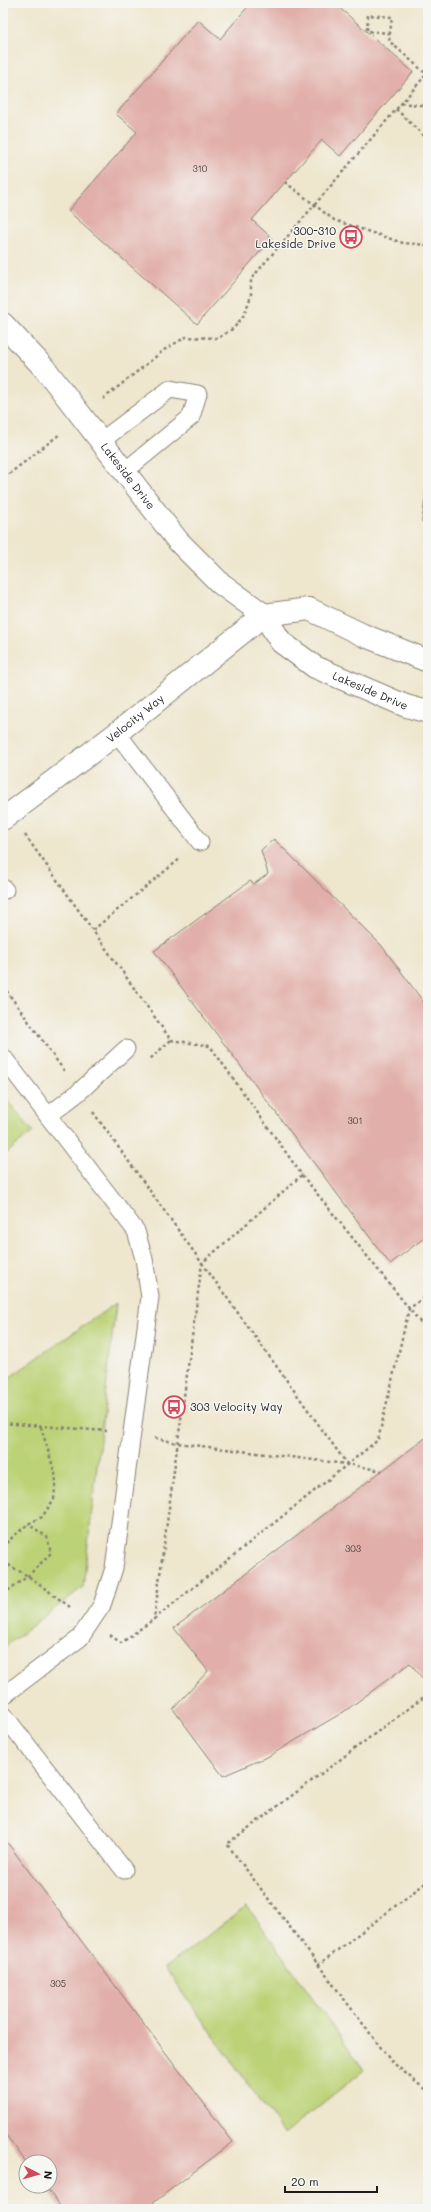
<svg xmlns="http://www.w3.org/2000/svg" width="431" height="2212" font-family="Mali,sans-serif">
  <style>
    .green { fill: #bcd276; stroke: #6c7749 }
    .building { fill: #e1aea9 }
    .lines { fill: none; stroke-linecap: round; stroke-linejoin: round }
    .lane-casing { stroke: #858174; stroke-width: 19 }
    .street-casing { stroke: #858174; stroke-width: 24 }
    .secondary-casing { stroke: #858174; stroke-width: 24 }
    .path { stroke: #858174; stroke-width: 2.5; stroke-dasharray: 3 3; stroke-linecap: butt }
    .lane { stroke: #fff; stroke-width: 17 }
    .street { stroke: #fff; stroke-width: 22 }
    .secondary { stroke: #fff; stroke-width: 22 }
    .labels { text-anchor: middle; stroke-width: 3; stroke-linejoin: round; paint-order: stroke }
    .number-label { font-size: 9px; fill: #4d403f }
    .poi-label { font-size: 11px; fill: #1c1c1c; stroke: #f6f6f2; text-anchor: end }
    .street-label { font-size: 11px; fill: #1c1c1c; stroke: #f6f6f2 }
  </style>
  <rect width="100%" height="100%" fill="#f6f6f2"/>
  <filter id="ink" filterUnits="userSpaceOnUse"><feTurbulence type="fractalNoise" baseFrequency=".025" numOctaves="2"/><feDisplacementMap in="SourceGraphic" scale="8" xChannelSelector="R" yChannelSelector="G"/><feConvolveMatrix kernelMatrix="1 2 1 2 8 2 1 2 1" color-interpolation-filters="sRGB"/></filter>
  <filter id="wash" filterUnits="userSpaceOnUse"><feTurbulence type="fractalNoise" baseFrequency=".012" numOctaves="4" result="noise"/><feDisplacementMap in="SourceGraphic" scale="16" xChannelSelector="R" yChannelSelector="G"/><feGaussianBlur stdDeviation="0.9" result="paint"/><feColorMatrix in="noise" values="0 0 0 0 0 0 0 0 0 0 0 0 0 0 0 0 0 1.4 0 .05"/><feComposite in="paint" operator="in"/></filter>
  <g filter="url(#wash)">
    <rect width="100%" height="100%" fill="#eee6cd"/>
    <g class="green">
      <path d="M3,1095l30,37 -30,24z"/>
      <path d="M116,1303l-33,284 -80,61v-266z"/>
      <path d="M247,1906l117,164 -80,64 -119,-166z"/>
    </g>
    <g id="blocks">
      <g class="building">
        <path d="M251,3h83l79,69 -73,84 -18,-16 -70,80 20,18 -75,86 -129,-113 69,-79 -21,-18 82,-94 22,19z"/>
        <path d="M427,482h1v41l-6,-1z"/>
        <path d="M274,839l108,107 46,62v227l-38,29 -236,-313 96,-70 4,3 14,-10 -7,-24z"/>
        <path d="M428,1436v241l-4,3 -14,-17 -65,48 -76,45 -46,20 -50,-67 35,-38 -34,-43z"/>
        <path d="M3,1837l230,305 -88,67h-83l-17,-23h5v-24h-24l-23,-31z"/>
      </g>
    </g>
  </g>
  <g filter="url(#ink)">
    <use href="#blocks" fill-opacity="0" stroke="#858174" stroke-width="1"/>
    <g class="lines">
      <g class="lane-casing">
        <g id="lane">
          <path d="M101,441l69,-52 28,5 -7,23 -66,54"/>
          <path d="M117,733l83,109"/>
          <path d="M3,888l2,2"/>
          <path d="M3,1057l133,174 8,28 6,38 -36,271 -12,37 -22,33 -77,58"/>
          <path d="M48,1116l31,-24 47,-43"/>
          <path d="M3,1714l121,156"/>
        </g>
      </g>
      <g class="street-casing">
        <g id="street">
          <path id="s1" d="M3,819l114,-86 147,-118"/>
        </g>
      </g>
      <g class="secondary-casing">
        <g id="secondary">
          <path id="s2" d="M3,324l43,46 132,171 42,42 44,32 17,27 34,25 91,39 22,6"/>
          <path d="M264,615l45,-6 54,26 65,26"/>
        </g>
      </g>
      <g class="path">
        <path d="M390,33l-23,-2 1,-16 24,2 -3,24 35,31v5h4"/>
        <path d="M401,103l27,3"/>
        <path d="M396,109l32,31"/>
        <path d="M285,182l49,38 69,23 25,2"/>
        <path d="M103,399l61,-49 22,-13 32,1 16,-10 10,-13 7,-19v-17l173,-202"/>
        <path d="M9,474l51,-40"/>
        <path d="M25,835l146,205 -22,20"/>
        <path d="M93,930l88,-72"/>
        <path d="M3,986l62,86"/>
        <path d="M171,1040l39,6 92,129 126,157"/>
        <path d="M93,1112l254,352 35,7"/>
        <path d="M302,1175l-100,88 -48,356 224,-179 31,-131 19,-15"/>
        <path d="M3,1423l104,8"/>
        <path d="M155,1438l22,5 169,21"/>
        <path d="M3,1561l4,-19 21,-18 14,-7 12,-18 2,-22 -15,-50"/>
        <path d="M3,1562l25,14 42,31"/>
        <path d="M3,1571l1,22"/>
        <path d="M3,1594l25,-18 23,-23 -4,-16 -19,-13"/>
        <path d="M110,1635l11,8 33,-24"/>
        <path d="M428,1694l-201,150 164,217 37,31"/>
        <path d="M318,1965l110,-84"/>
      </g>
      <use href="#lane" class="lane"/>
      <use href="#street" class="street"/>
      <use href="#secondary" class="secondary"/>
    </g>
  </g>
  <defs>
    <g id="bus-ring" transform="scale(1.15)"><circle r="9.5" fill="#f6f6f2" stroke="#d1495b" stroke-width="1.5"/><path d="M-5-6H5V4H4V6H2V4H-2V6H-4V4H-5ZM-3.5-4V0h7V-4ZM-3.5 1.2v1.5H-2V1.2ZM2 1.2v1.5H3.5V1.2Z" fill="#d1495b"/></g>
  </defs>
  <g fill-rule="evenodd">
    <use href="#bus-ring" x="351" y="237"/>
    <use href="#bus-ring" x="174" y="1407"/>
  </g>
  <g class="labels">
    <g class="number-label">
      <text x="200" y="172">310</text>
      <text x="355" y="1124">301</text>
      <text x="353" y="1552">303</text>
      <text x="58" y="1987">305</text>
    </g>
    <g class="poi-label">
      <text x="336" y="235">300-310<tspan x="336" dy="13">Lakeside Drive</tspan></text>
      <text x="190" y="1411" text-anchor="start">303 Velocity Way</text>
    </g>
    <g class="street-label">
      <text dy="4" stroke="none"><textPath href="#s2" startOffset="197">Lakeside Drive</textPath></text>
      <text dy="4" stroke="none"><textPath href="#s2" startOffset="527">Lakeside Drive</textPath></text>
      <text dy="4" stroke="none"><textPath href="#s1" startOffset="166">Velocity Way</textPath></text>
    </g>
  </g>
  <rect width="431" height="2212" fill="none" stroke="#f6f6f2" stroke-width="16"/>
  <g transform="translate(38 2174) rotate(96)"><circle r="19" fill="#f6f6f2" stroke="#9f9f9c"/>
  <path d="M0-3L7 15L0 10L-7 15Z" fill="#d1495b"/>
  <text y="-6" font-size="11" font-weight="bold" text-anchor="middle" fill="#1c1c1c">N</text>
  </g>
  <path d="M285 2186v6h92v-6" fill="none" stroke="#1c1c1c" stroke-width="2"/>
  <text x="291" y="2186" font-size="12" fill="#1c1c1c" stroke="#f6f6f2" stroke-width="3" paint-order="stroke">20 m</text>
</svg>
